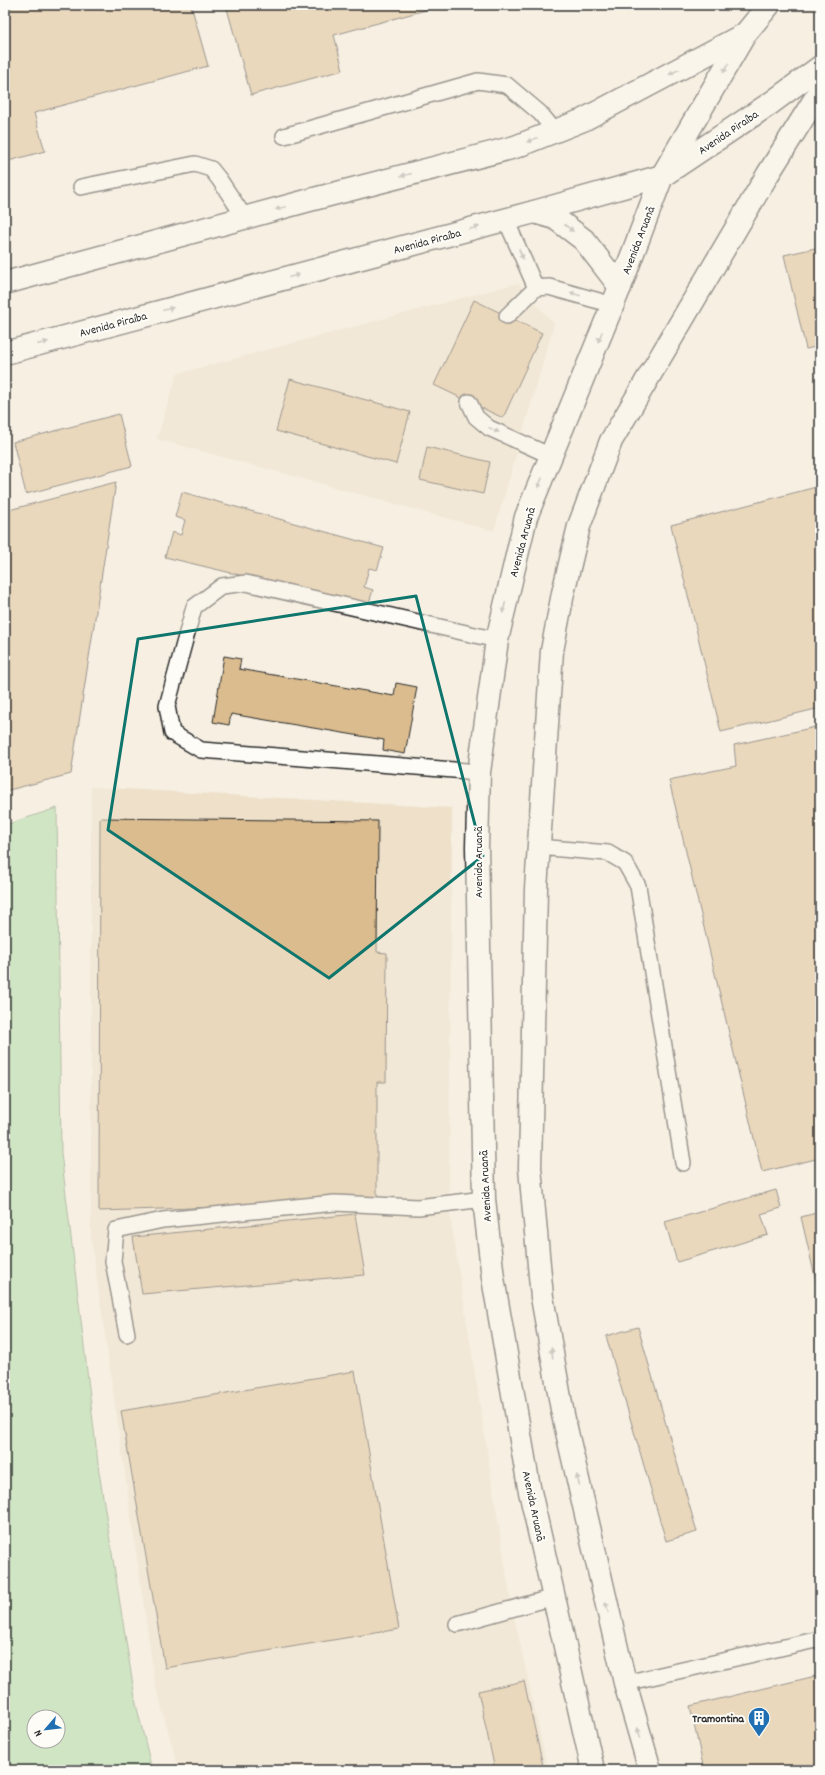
<svg xmlns="http://www.w3.org/2000/svg" width="825" height="1775" font-family="Dekko,sans-serif">
  <style>
    .built { fill: #eee0c9 }
    .green { fill: #a3da9e; stroke: #678264; fill-rule: evenodd }
    .building { fill: #dbbc8e; stroke: #2b2b2b }
    .lines { fill: none; stroke-linecap: round; stroke-linejoin: round }
    .service-casing { stroke: #2b2b2b; stroke-width: 18 }
    .minor-casing { stroke: #2b2b2b; stroke-width: 25 }
    .secondary-casing { stroke: #2b2b2b; stroke-width: 25 }
    .service { stroke: #fdfcf7; stroke-width: 15 }
    .minor { stroke: #fdfcf7; stroke-width: 22 }
    .secondary { stroke: #fdfcf7; stroke-width: 22 }
    .oneway { fill: #9e9e9b }
    .marked { fill: none; stroke: #0f766e; stroke-width: 3; stroke-linejoin: round }
    .labels { text-anchor: middle; stroke-width: 4; stroke-linejoin: round; paint-order: stroke }
    .street-label { font-size: 12px; fill: #2b2b2b; stroke: #fdfcf7 }
    .poi-label { font-size: 12px; font-weight: bold; fill: #2b2b2b; stroke: #fdfcf7; text-anchor: end }
  </style>
  <rect width="100%" height="100%" fill="#f6efe2"/>
  <filter id="ink" filterUnits="userSpaceOnUse"><feTurbulence type="fractalNoise" baseFrequency=".025" numOctaves="2"/><feDisplacementMap in="SourceGraphic" scale="8" xChannelSelector="R" yChannelSelector="G"/><feConvolveMatrix kernelMatrix="1 2 1 2 8 2 1 2 1" color-interpolation-filters="sRGB"/></filter>
  <g filter="url(#ink)">
    <g class="built">
      <path d="M518,283l36,41 -60,207 -337,-92 20,-65z"/>
      <path d="M91,787l361,21 -3,400 62,395 37,167h-369l-24,-87 -64,-445z"/>
    </g>
    <path class="green" d="M57,808l4,345 38,319 37,232 16,66h-147v-945zM34,1717h24v24h-24z"/>
    <g class="building">
      <path d="M5,5h186l17,61 -174,47 11,38 -40,11z"/>
      <path d="M226,5h218l-110,30 9,35 -92,25z"/>
      <path d="M820,247v99l-14,3 -22,-94z"/>
      <path d="M474,300l68,33 -39,85 -69,-33z"/>
      <path d="M290,379l120,33 -14,52 -120,-33z"/>
      <path d="M119,414l13,52 -106,28 -13,-52z"/>
      <path d="M427,447l63,15 -7,32 -63,-14z"/>
      <path d="M116,482l-45,292 -66,17v-280z"/>
      <path d="M820,486v222l-99,24 -50,-207z"/>
      <path d="M182,492l202,56 -7,22 -8,-2 -5,19 9,3 -5,16 -203,-49 7,-25 9,3 4,-15 -10,-3z"/>
      <path d="M224,656l17,3 -2,10 155,27 2,-13 21,4 -12,67 -22,-4 1,-10 -153,-26 -2,11 -16,-3z"/>
      <path d="M820,726v432l-58,14 -93,-392 67,-14 -2,-21z"/>
      <path d="M100,818l278,3 -1,131 10,1 -1,129h-9v120l-278,9z"/>
      <path d="M776,1190l5,18 -20,6 7,21 -91,27 -12,-40z"/>
      <path d="M820,1212v86l-19,-81z"/>
      <path d="M355,1214l10,61 -223,19 -9,-57z"/>
      <path d="M638,1327l59,205 -31,9 -60,-205z"/>
      <path d="M355,1371l44,258 -234,39 -44,-257z"/>
      <path d="M820,1675v95h-116l-14,-64z"/>
      <path d="M524,1681l20,89h-49l-17,-79z"/>
    </g>
    <g class="lines">
      <g class="service-casing">
        <g id="service">
          <path d="M284,136l194,-55 29,4 33,28 15,18"/>
          <path d="M81,187l114,-23 16,5 8,10 26,39"/>
          <path d="M506,220l30,68"/>
          <path d="M507,316l29,-28 13,-1 64,18"/>
          <path d="M469,402l7,15 13,11 62,28"/>
          <path d="M479,772l-278,-22 -29,-17 -5,-27 27,-99 28,-21 24,-3 251,57"/>
          <path d="M538,847l70,6 17,10 13,23 45,277"/>
          <path d="M127,1334l-14,-73 3,-31 47,-10 172,-17 83,4 66,-8"/>
          <path d="M457,1624l97,-27"/>
          <path d="M625,1683l195,-44"/>
        </g>
      </g>
      <g class="minor-casing">
        <g id="minor">
          <path d="M593,1770l-64,-283 -36,-209 -9,-79 -7,-352 2,-75 18,-132 29,-123 94,-230 42,-111 83,-142"/>
          <path d="M650,1770l-25,-87 -62,-268 -21,-118 -12,-129 6,-279 16,-238 11,-58 16,-67 32,-85 157,-267 52,-83"/>
        </g>
      </g>
      <g class="secondary-casing">
        <g id="secondary">
          <path d="M534,212l21,6 29,22 36,47"/>
          <path d="M5,283l305,-83 205,-53 68,-27 162,-86 24,-29"/>
          <path d="M5,353l529,-141 128,-36 109,-73 49,-36"/>
        </g>
      </g>
      <use href="#service" class="service"/>
      <use href="#minor" class="minor"/>
      <use href="#secondary" class="secondary"/>
    </g>
    <defs><path id="oneway-solid" d="M-6-.8H1V-3.2L6.5 0L1 3.2V.8H-6Z"/></defs>
    <g class="oneway">
      <use href="#oneway-solid" transform="translate(726 68) rotate(121)"/>
      <use href="#oneway-solid" transform="translate(674 72) rotate(152)"/>
      <use href="#oneway-solid" transform="translate(532 140) rotate(158)"/>
      <use href="#oneway-solid" transform="translate(406 175) rotate(165)"/>
      <use href="#oneway-solid" transform="translate(281 208) rotate(165)"/>
      <use href="#oneway-solid" transform="translate(474 228) rotate(-15)"/>
      <use href="#oneway-solid" transform="translate(569 228) rotate(37)"/>
      <use href="#oneway-solid" transform="translate(521 254) rotate(67)"/>
      <use href="#oneway-solid" transform="translate(294 276) rotate(-15)"/>
      <use href="#oneway-solid" transform="translate(575 294) rotate(-164)"/>
      <use href="#oneway-solid" transform="translate(168 309) rotate(-15)"/>
      <use href="#oneway-solid" transform="translate(600 337) rotate(112)"/>
      <use href="#oneway-solid" transform="translate(43 343) rotate(-15)"/>
      <use href="#oneway-solid" transform="translate(494 430) rotate(26)"/>
      <use href="#oneway-solid" transform="translate(540 483) rotate(112)"/>
      <use href="#oneway-solid" transform="translate(504 608) rotate(104)"/>
      <use href="#oneway-solid" transform="translate(552 1353) rotate(-100)"/>
      <use href="#oneway-solid" transform="translate(578 1480) rotate(-103)"/>
      <use href="#oneway-solid" transform="translate(607 1607) rotate(-103)"/>
      <use href="#oneway-solid" transform="translate(639 1733) rotate(-106)"/>
    </g>
  </g>
  <path d="M0 0H825V1775H0ZM416,596l67,260 -154,122 -221,-148 30,-191z" fill="#f6efe2" fill-opacity=".55" fill-rule="evenodd"/>
  <path class="marked" d="M416,596l67,260 -154,122 -221,-148 30,-191z"/>
  <defs>
    <g id="building-pin" transform="scale(1.15)"><path d="M0 17L-7.5 6A9.5 9.5 0 1 1 7.5 6Z" fill="#1f6fb2" stroke="#fdfcf7"/><path d="M-4-6H4V6H1V3H-1V6H-4ZM-2.5-4.3h1.7v1.8h-1.7ZM.8-4.3h1.7v1.8H.8ZM-2.5-1h1.7V.8h-1.7ZM.8-1h1.7V.8H.8Z" fill="#fff"/></g>
  </defs>
  <g fill-rule="evenodd">
    <use href="#building-pin" x="759" y="1718"/>
  </g>
  <g class="labels">
    <g class="street-label">
      <text transform="translate(728 132) rotate(-34)" y="4">Avenida Piraíba</text>
      <text transform="translate(638 240) rotate(-69)" y="4">Avenida Aruanã</text>
      <text transform="translate(427 241) rotate(-15)" y="4">Avenida Piraíba</text>
      <text transform="translate(113 324) rotate(-15)" y="4">Avenida Piraíba</text>
      <text transform="translate(522 542) rotate(-75)" y="4">Avenida Aruanã</text>
      <text transform="translate(478 862) rotate(-90)" y="4">Avenida Aruanã</text>
      <text transform="translate(485 1186) rotate(-93)" y="4">Avenida Aruanã</text>
      <text transform="translate(534 1506) rotate(78)" y="4">Avenida Aruanã</text>
    </g>
    <g class="poi-label">
      <text x="744" y="1722">Tramontina</text>
    </g>
  </g>
  <rect width="825" height="1775" fill="none" stroke="#fdfcf7" stroke-width="20"/>
  <rect x="10" y="10" width="805" height="1755" fill="none" stroke="#2b2b2b" stroke-width="1.5" filter="url(#ink)"/>
  <g transform="translate(46 1729) rotate(242)"><circle r="19" fill="#fdfcf7" stroke="#a9a8a5"/>
  <path d="M0-3L7 15L0 10L-7 15Z" fill="#1f6fb2"/>
  <text y="-6" font-size="11" font-weight="bold" text-anchor="middle" fill="#2b2b2b">N</text>
  </g>
</svg>
